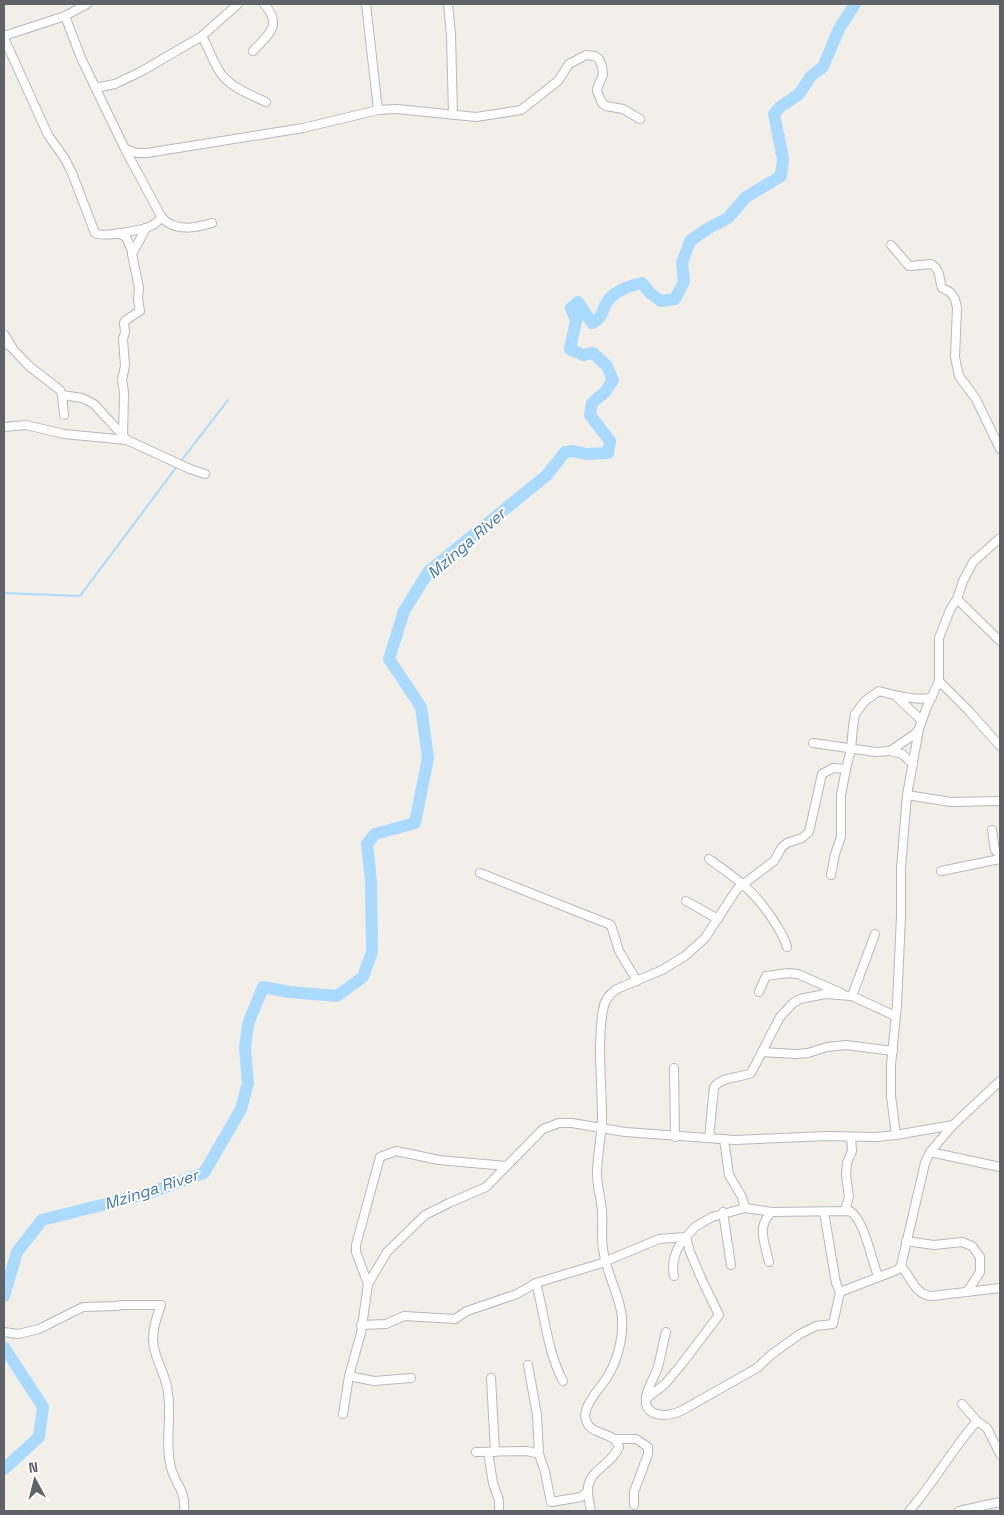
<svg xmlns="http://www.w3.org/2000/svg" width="1004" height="1515" font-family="'Space Grotesk',sans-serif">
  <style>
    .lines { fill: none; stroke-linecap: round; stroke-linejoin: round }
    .stream { stroke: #aadaff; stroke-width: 2 }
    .river { stroke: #aadaff; stroke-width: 12 }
    .minor-casing { stroke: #b5b8bc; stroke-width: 10 }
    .minor { stroke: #fff; stroke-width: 8 }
    .labels { text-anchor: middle; stroke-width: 4; stroke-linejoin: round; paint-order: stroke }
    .water-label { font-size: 16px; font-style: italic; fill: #4174aa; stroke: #fff }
  </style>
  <rect width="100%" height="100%" fill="#f1efe8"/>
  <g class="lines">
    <g class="stream">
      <path d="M181,461l47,-61"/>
      <path d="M4,593l76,3 98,-131"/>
    </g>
    <g class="river">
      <path d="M4,1296l13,-44 25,-32 104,-26 58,-21 37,-64 7,-26 -3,-35 3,-24 15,-37 26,5 48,4 26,-19 9,-25 -1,-70 -4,-38 8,-10 40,-11 13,-65 -7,-51 -32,-48 15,-48 25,-40 118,-96 18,-23 8,-1 13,3 22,-1 2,-12 -20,-26 2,-12 13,-11 8,-12 -6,-14 -14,-13 -10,2 -13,-6 6,-28 -5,-13 7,-6 14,21c14,-7 9,-16 18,-25 9,-9 20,-12 32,-15l8,10 11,8 14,-2 9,-17 -2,-19 8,-22 17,-12 21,-11 18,-21 35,-21 2,-17 -9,-45 6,-7 19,-13 12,-18 12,-9 16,-38 16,-25"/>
      <path d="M4,1347l39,60 -4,30 -35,32"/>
    </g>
    <g class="minor-casing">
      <g id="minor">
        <path d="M366,4l12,106"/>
        <path d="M448,4l3,31 2,80"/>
        <path d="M65,16l16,42 44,91 37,69c14,14 33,10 50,5"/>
        <path d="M4,36l61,-20 22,-12"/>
        <path d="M202,36c6,11 10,23 16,33 10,18 31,25 48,33"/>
        <path d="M4,38l44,97 17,24 7,14 23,60c7,5 49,-3 58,-8 3,-2 6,-5 9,-8"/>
        <path d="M253,51c16,-17 30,-26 11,-47"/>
        <path d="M95,87h5l15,-3 27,-13 60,-35 36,-32"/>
        <path d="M125,149l12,4h10l156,-25 75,-18 19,-1 79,8 45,-7 37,-29 11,-17 17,-9 9,1 4,3 3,7 1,9 -5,11 -1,5 5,12 4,3 17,3 17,10"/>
        <path d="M118,233l8,4 6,14"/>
        <path d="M891,245l18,21 22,-2c11,7 7,13 11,24l8,4 5,7 2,9 -2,49 4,19 17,23 24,50"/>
        <path d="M4,334l8,13"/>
        <path d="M4,343l6,3 19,20 31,24 2,5 2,20"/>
        <path d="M62,395l20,3 12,6 33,36 63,29 15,5"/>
        <path d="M4,427l22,-2 38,9 63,6"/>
        <path d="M123,437l1,-45 -2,-12 3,-14 -2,-27 2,-7 -1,-9 2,-3 14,-9 -2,-12 1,-11 -7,-34 14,-26"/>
        <path d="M1000,538l-27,24 -10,19 -6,18 -7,11 -11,28v43l29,29 32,36"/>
        <path d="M957,599l43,42"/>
        <path d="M896,696l25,24"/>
        <path d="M813,743l63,9 14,-1 25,-17 4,-5 7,-20 13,-28"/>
        <path d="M890,751l12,3 11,10"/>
        <path d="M907,795l44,7 49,-1"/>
        <path d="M992,830l3,20 5,5"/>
        <path d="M709,859c31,22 47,33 68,67 4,7 8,13 10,21"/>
        <path d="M941,871l59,-12"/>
        <path d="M480,873l131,52 8,26 18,30"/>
        <path d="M831,875l4,-21 6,-17v-42l5,-26"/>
        <path d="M686,901l32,18"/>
        <path d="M759,992l7,-16 23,-3 9,1 43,19"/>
        <path d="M852,996l23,-62"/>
        <path d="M762,1052l33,2 13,-1 19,-6 19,-2 47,6"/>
        <path d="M674,1068l1,69"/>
        <path d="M896,1135l-5,-39v-31l6,-60 4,-89v-48l6,-73 12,-66"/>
        <path d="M709,1138l5,-51c9,-11 26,-9 37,-14l29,-56 13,-14 7,-4 25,-5 27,2 43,20"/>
        <path d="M724,1139l5,36 13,22 3,11"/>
        <path d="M930,1152l70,15"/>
        <path d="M845,1210l4,-13 -3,-22 1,-12 5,-12 -1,-14"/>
        <path d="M723,1212l8,53"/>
        <path d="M906,1241l28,4 28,-3 10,4 8,11v15l-13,20"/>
        <path d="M769,1262c-4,-18 -13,-37 3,-50"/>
        <path d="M901,1266c10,11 14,29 31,30l68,-8"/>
        <path d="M536,1283c9,33 11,68 27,98"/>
        <path d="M368,1284l-12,-32v-7l24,-88 16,-6 43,9 67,6"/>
        <path d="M840,1292l57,-22 4,-4 24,-103 5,-11 23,-27"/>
        <path d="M361,1325l25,-1 18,-8 51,3 12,-8 50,-17 19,-11 63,-19 60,-25 27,-2 9,-10 17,-10 33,-9 27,4 78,-1c15,10 21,48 28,65"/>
        <path d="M4,1332l14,2 21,-5 44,-22 33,-1 5,-1h40c-4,11 -8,22 -8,34 0,17 11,32 14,48 6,27 -3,54 4,81 5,18 15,22 13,43"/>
        <path d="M666,1332c-3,11 -5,23 -8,35 -3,8 -8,17 -11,26 -7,24 18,25 34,18l76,-43 15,-14 28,-20 16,-8 17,-2 7,-32 -4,-9 -12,-71"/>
        <path d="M528,1365l9,50 2,39"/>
        <path d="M349,1376l25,5 37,-3"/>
        <path d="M491,1378l4,74"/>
        <path d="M647,1398l18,-14 16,-19 38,-50 -17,-35 -12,-28 -4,-15c-10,10 -15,25 -12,39"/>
        <path d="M962,1404l15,17 10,7 13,26"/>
        <path d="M343,1414l6,-38 12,-43 7,-49 19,-32 38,-37 24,-12 37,-16 57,-58 16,-6h13l53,9 110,8 92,-4 49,1 20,-2 57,-10 47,-44"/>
        <path d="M615,1439h21l12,8v7l-14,38v13"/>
        <path d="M476,1452l51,-1 12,3 6,18 6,30 30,-5 7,-6"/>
        <path d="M488,1452l5,31 6,17v11"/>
        <path d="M591,1511c-1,-7 -4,-16 -3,-24 2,-17 25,-24 31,-40 -4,-16 -29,-11 -33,-27 -5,-14 17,-34 23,-46 10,-17 16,-44 12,-63 -4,-21 -15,-40 -18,-62 -2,-12 0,-25 -1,-38 -1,-12 -5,-25 -5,-37 0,-19 5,-38 5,-57 0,-36 -5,-72 1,-107 1,-9 6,-16 14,-21l45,-19 23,-14 20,-18 32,-49 37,-28 8,-14 5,-4 15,-5 7,-6 13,-58 11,-6 13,1 5,-20 2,-22 2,-13 10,-13 14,-10c14,4 39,11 53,6"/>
        <path d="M909,1511c25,-28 43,-62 68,-90"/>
        <path d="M959,1511l41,-9"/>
      </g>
    </g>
    <use href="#minor" class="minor"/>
  </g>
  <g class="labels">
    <g class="water-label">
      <text transform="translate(466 543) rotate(-41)" y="6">Mzinga River</text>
      <text transform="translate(151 1189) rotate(-18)" y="6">Mzinga River</text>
    </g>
  </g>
  <rect width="1004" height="1515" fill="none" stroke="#5f6368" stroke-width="10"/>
  <g transform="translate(35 1480) rotate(353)" stroke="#ffffff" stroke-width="4" paint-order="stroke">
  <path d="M0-4L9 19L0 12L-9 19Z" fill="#5f6368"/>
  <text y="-8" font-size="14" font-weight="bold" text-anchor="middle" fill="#5f6368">N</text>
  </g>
</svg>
